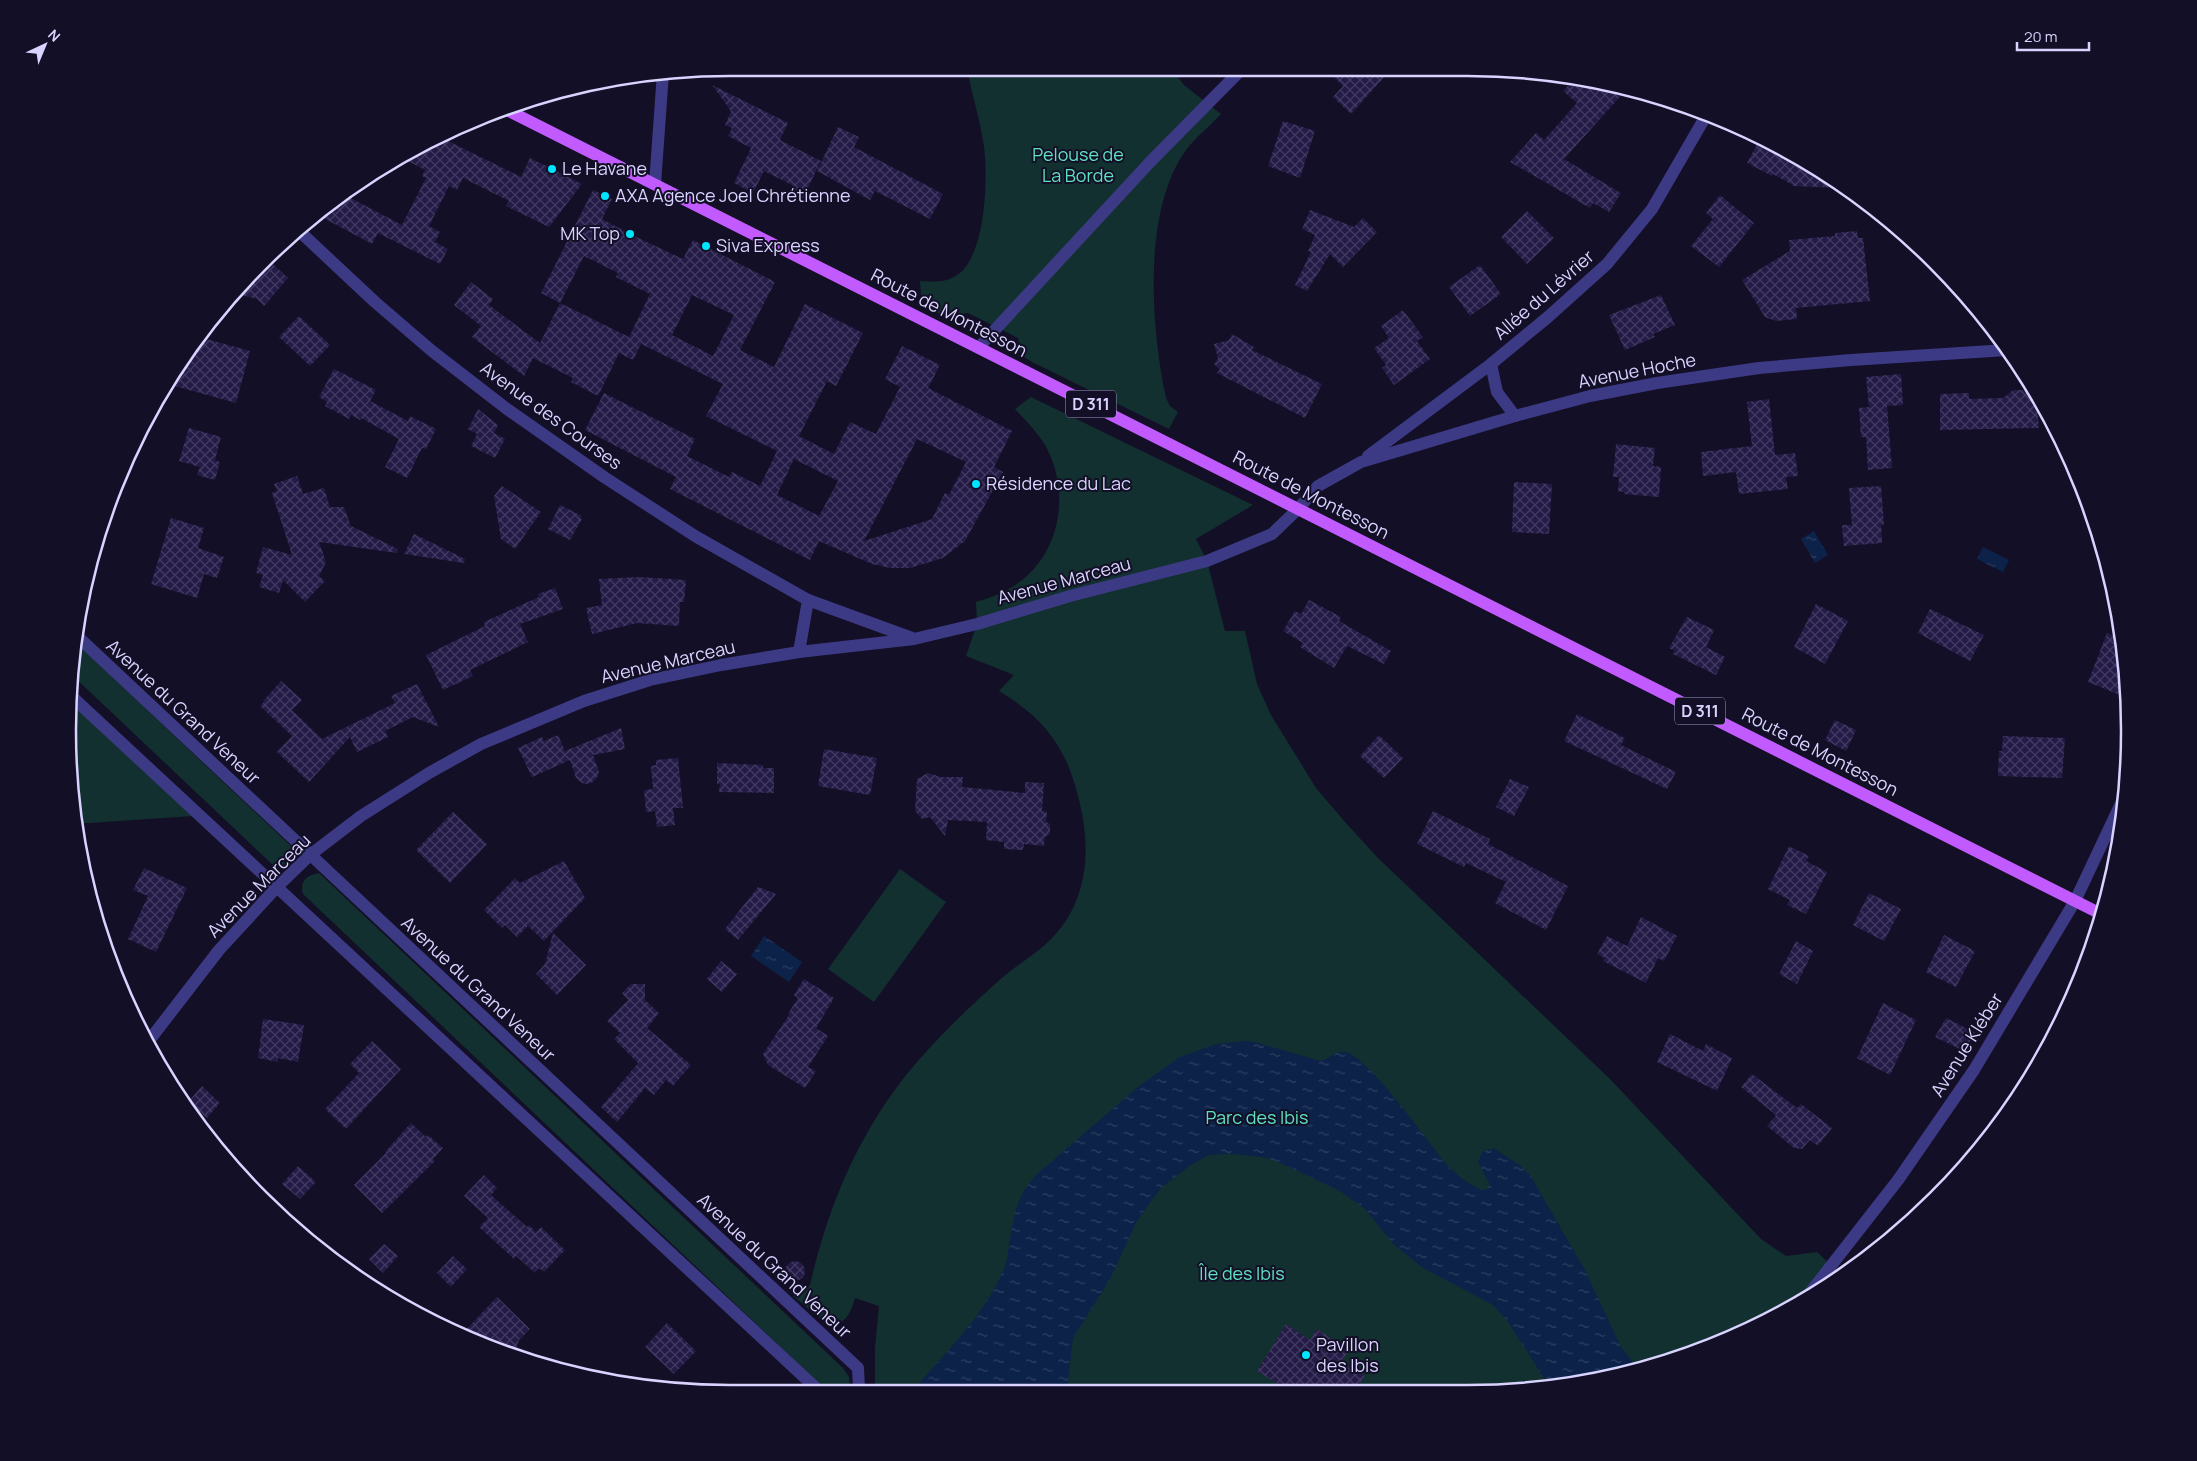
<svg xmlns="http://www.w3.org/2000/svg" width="2197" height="1461" font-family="Manrope,sans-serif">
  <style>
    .green { fill: #12302f }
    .water { fill: url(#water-ripples) }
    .building { fill: url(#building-cross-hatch); fill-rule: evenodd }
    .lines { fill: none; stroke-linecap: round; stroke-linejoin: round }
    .minor { stroke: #3d3a85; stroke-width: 12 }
    .major { stroke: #c25bff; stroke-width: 12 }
    .poi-dot { fill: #00e5ff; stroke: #130f26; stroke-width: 2 }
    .labels { text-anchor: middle; stroke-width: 4; stroke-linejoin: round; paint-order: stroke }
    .shield { fill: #130f26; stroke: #9e99be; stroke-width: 1 }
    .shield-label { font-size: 16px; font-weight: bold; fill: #d9d4ff }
    .park-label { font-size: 18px; fill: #5fe0c0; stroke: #130f26 }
    .poi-label { font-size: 18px; fill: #d9d4ff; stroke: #130f26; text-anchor: start }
    .street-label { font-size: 18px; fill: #d9d4ff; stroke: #130f26 }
    .rim { fill: none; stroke: #d9d4ff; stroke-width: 2.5 }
  </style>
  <defs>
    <pattern id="water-ripples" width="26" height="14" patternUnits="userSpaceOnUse" patternTransform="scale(1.25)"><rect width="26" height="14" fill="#0c2248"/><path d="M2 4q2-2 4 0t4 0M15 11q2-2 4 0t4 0" fill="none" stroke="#2f4163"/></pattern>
    <pattern id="building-cross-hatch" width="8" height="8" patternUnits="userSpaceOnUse" patternTransform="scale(1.25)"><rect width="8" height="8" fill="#241b47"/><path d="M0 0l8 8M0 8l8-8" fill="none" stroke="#433b63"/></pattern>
  </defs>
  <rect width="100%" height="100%" fill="#130f26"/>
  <g class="green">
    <path d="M968,73h207l9,12 37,29c-11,12 -25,23 -35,36 -44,61 -35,178 -20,248l4,8 8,6 -9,17 -137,-67 -11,-7 -3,-17 -50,-25 -21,4 -14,-6 3,-8 -15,-8 -1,-14c14,1 28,2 40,-8 25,-22 27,-86 25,-117 -2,-27 -12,-56 -17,-83z"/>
    <path d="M1031,397l222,108 -57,34 11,22 18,70h20l12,53 14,31 45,73 29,34 32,35 233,222 151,160 25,17 31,-4 16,15 -24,27 -50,31 -121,46 -128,21 -635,-3v-41l4,-42 -24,-8c-13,48 -38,17 -62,-2l3,-4 9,-2 5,-5c17,-74 44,-141 90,-202 30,-39 66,-73 103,-106 14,-12 31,-22 44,-34 41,-38 45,-92 32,-143 -13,-54 -34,-81 -80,-109l15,-16 -48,-19 11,-32 -1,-22c8,-3 17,-5 25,-9 53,-24 71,-86 49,-138 -7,-17 -22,-32 -35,-46z"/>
    <path d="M75,642l217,205 1,9c-4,8 -8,12 -18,11l-204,-193z"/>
    <path d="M69,700l124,116 -118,8z"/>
    <path d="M900,869l46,33 -72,100 -46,-33z"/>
    <path d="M319,873l524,495 6,9 1,9 -1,3h-24l-522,-495c-4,-13 4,-19 16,-21z"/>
  </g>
  <g class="water">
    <path d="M1814,531l14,24 -13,8 -14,-24z"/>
    <path d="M1983,547l26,13 -6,12 -26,-13z"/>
    <path d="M764,936l38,26 -13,20 -38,-26z"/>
    <path d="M1244,1041l10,1 67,19c8,-2 15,-11 24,-9 25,5 85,94 105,116 9,9 20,16 31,22h4l5,-5 -12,-23 4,-10 12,-4 27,18 9,9 54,93 37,79 11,14 10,8 -93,17 -41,-64 -15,-17 -70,-37 -15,-12 -14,-11 -30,-37 -26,-18 -62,-29 -14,-4 -32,-3 -21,1 -18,10 -29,22 -16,21 -9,13 -27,58 -37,59 -6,52 -151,-1 5,-8c31,-35 67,-71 84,-115 3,-8 3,-18 5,-26 4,-28 7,-44 27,-66l102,-88 41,-29 36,-13z"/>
  </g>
  <g class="building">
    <path d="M1330,73h58l-37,41 -18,-17 10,-11z"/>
    <path d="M1575,78l8,2 12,10 5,-6 26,6 -62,69 57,34 -12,19 -16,-9 -3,5 -80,-46 26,-29 8,7 33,-37 -14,-12z"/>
    <path d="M712,85l76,38 -8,17 41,21 -20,41 -9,-17 -28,-14 -11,22 -19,-10 17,-35 -23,-12 4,-8 -7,-3 6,-14z"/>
    <path d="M1283,121l32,10 -15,47 -32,-12z"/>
    <path d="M838,127l21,10 -5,10 89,47 -13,25 -55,-28 -5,9 -53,-29z"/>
    <path d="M1761,137l18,12 59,39 -44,-2 -21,-12 -1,2 -25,-13z"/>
    <path d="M444,139l77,38 9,-19 52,26 -33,43 -43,-21 3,-5 -46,-23 -6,12 -8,-4 -20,40 11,6 -5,10 13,7 -8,15 -62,-31 -6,11 -56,-30 27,-20 59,31 24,-47 -4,-2 3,-6 -21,-11z"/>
    <path d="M593,190l19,9 -10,20 28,15 53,25 10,-19 82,42 -35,68 34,17 31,-63 58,29 -27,53 -9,-5 -28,55 35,18 16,-32 26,12 24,-47 -15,-8 17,-33 38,19 -12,23 84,43 -18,36 9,5 -38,69 -22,17 -33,10h-20l-18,-4 -53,-23 -9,19 -140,-71 6,-12 -91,-47 19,-37 91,46 -8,17 42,21 3,-5 28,14 17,-35 -71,-35 17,-32 -82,-40 -8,16 -14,-7 -21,43 -27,-14 2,-4 -40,-20 -9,18 -52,-39 9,-11 -27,-21 17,-23 22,17 -4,6 51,38 20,-40 -19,-10zM584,256l34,17 -2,4 34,17 -21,43 -69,-34zM692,295l42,20 -21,41 -41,-21zM917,439l49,23 -17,33 -4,-2 -13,26 -68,22zM794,459l44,22 -19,35 -42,-21z"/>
    <path d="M1720,195l34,28 -35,44 -28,-21 22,-27 -7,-6z"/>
    <path d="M1310,210l44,17 9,-9 14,14 -34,35 -13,-13 -23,37 -12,-6 16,-33 -3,-1 7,-16 -13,-6z"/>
    <path d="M1527,211l27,27 -27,26 -26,-27z"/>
    <path d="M1857,231l1,7h5l7,63 -74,7 1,11 -21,2 -11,-4 -23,-37 48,-29 -1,-11 46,-4v-3z"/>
    <path d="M268,260l20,18 -24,28 -7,-7 -19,-5z"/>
    <path d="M1480,265l21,29 -31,22 -21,-29z"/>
    <path d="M1661,295l14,30 -22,9 2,3 -30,13 -16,-35z"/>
    <path d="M1403,310l20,27 -6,4 13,18 -36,26 -12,-17 4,-3 -12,-17 15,-10 -8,-12z"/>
    <path d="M299,316l31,29 -20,21 -31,-29z"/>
    <path d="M1232,334l22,13 -2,3 70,34 -17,34 -88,-45 3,-4 -6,-5 4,-6 -4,-14 15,-4z"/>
    <path d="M199,337l51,14 -14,52 -65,-18z"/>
    <path d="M334,369l42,21 -6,11 38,20 2,-5 26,13 -10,20 -4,-1 -15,30 -22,-11 14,-28 -38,-21 -1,2 -9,-5 -2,4 -24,-13 2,-4 -8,-5z"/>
    <path d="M1901,374l2,31 -16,1 5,62 -24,2 -2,-33h-5l-2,-29 10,-1 -3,-30z"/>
    <path d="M2013,390h13l10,8 3,30 -99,2v-36l29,-1v6l34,-1z"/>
    <path d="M1769,399l6,56 20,-2 3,23 -12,1 2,12 -49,5 -3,-22 -33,4 -2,-24 51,-6 -5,-44z"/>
    <path d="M478,409l20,16 -4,8 11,6 -10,19 -24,-12 6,-12 -9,-5z"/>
    <path d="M189,428l32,9 -6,23 5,2 -5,18 -18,-5 3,-8 -21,-6z"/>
    <path d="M1616,444l39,4 -2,18 8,1 -2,30 -35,-3v-2l-6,-1 1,-14h-6z"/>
    <path d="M297,476l6,18 21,-6 6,19h14l7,19 47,23 -1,4 -78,-11 7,20 -7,14 6,5 -20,21 -22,-22 -4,13 -20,-6 4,-12 -7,-2 7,-26 29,8 -20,-62 5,-2 -3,-7z"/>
    <path d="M1514,482l38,2 -3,50 -37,-2z"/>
    <path d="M502,486l39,26 -26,37 -14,-10 -7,-43z"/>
    <path d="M1881,486l3,39h-3l1,18 -38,3 -2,-21h10l-3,-37z"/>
    <path d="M560,505l22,11 -2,2 2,1 -12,21 -22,-11z"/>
    <path d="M171,518l33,10 -6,20 26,9 -7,21 -13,-4 -7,24 -46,-14z"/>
    <path d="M414,534l51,25 -1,4 -60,-9z"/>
    <path d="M639,577l47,3 -2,22h-4l-1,24 -42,-3 -45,11 -6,-26 16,-3 -3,-26z"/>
    <path d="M555,588l8,21 -43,15 8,18 -58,28 3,6 -30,14 -17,-35 59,-29 -1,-4 55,-25 -1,-3z"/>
    <path d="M1309,600l32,17 -2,4 52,30 -7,13 -37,-18 -13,22 -34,-21 3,-4 -20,-12 12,-20 6,3z"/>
    <path d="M1816,604l32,17 -23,43 -31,-17z"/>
    <path d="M1930,609l54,26 -14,26 -52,-28z"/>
    <path d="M1687,617l27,13 -8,17 19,10 -9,18 -43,-21 2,-3 -6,-3z"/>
    <path d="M2107,633l13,5 6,39 -6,18 -32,-13z"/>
    <path d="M281,681l21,19 -10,10 30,29 73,-36 -4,-7 26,-12 22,43 -26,-10 -28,14 3,6 -31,15 -7,-15 -41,45 -32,-30 15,-16 -32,-30 4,-4 -1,-1z"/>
    <path d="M1577,714l48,24 -4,7 55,27 -9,17 -103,-48z"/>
    <path d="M1835,720l21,10 -10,21 -21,-11z"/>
    <path d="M621,728l4,21 -32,6 6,17 -1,4 -5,6 -6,2 -5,-1 -6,-5 -6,-18 -38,17 -14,-29 24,-11 2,4 14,-6 7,16z"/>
    <path d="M1379,735l24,23 -19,20 -24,-22z"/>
    <path d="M2003,736l62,2 -3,40 -64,-2 1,-25h3z"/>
    <path d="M824,749l53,9 -7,37 -52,-9z"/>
    <path d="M678,758l5,50h-10l2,17 -18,2 -2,-16 -9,1 -2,-22 9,-1 -2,-23 5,-1v-5z"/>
    <path d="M717,763l46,2v3h11v25l-55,-1 1,-8h-3z"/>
    <path d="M928,773l13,4h22l-1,10 63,6v-11l19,1 -2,28 5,1 -1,10 4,2v10l-5,3 -1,9 -20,-2 -1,6 -19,-1v-7l-18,-2 1,-18 -39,-2 -3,16 -15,-19 -8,2 -7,-8 2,-32z"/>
    <path d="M1510,779l19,8 -15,29 -18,-9z"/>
    <path d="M1433,811l57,28 -2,5 80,42 -22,44 -51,-27 11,-21 -40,-19 -2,4 -47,-23z"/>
    <path d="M453,812l34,32 -37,39 -34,-33z"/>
    <path d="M1789,846l20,10 -3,5 21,11 -21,42 -19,-9 3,-5 -22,-11z"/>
    <path d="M564,861l21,37 -41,43 -16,-15 -11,11 -12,-12 -3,3 -18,-18 31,-32 5,5z"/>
    <path d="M144,868l43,20 -31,64 -28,-13 20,-43 -15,-6z"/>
    <path d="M758,887l18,7 -38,46 -13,-11z"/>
    <path d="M1869,893l32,16 -17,32 -31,-16z"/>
    <path d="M1641,917l36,19 -13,25 -6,-3 -12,25 -43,-22 2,-3 -8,-4 10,-18 20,10z"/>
    <path d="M553,933l33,32 -29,30 -21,-21 9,-10z"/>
    <path d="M1944,935l31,16 -19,36 -30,-15z"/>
    <path d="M1796,941l17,10 -16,33 -18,-10z"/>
    <path d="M721,961l16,13 -15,18 -15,-13z"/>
    <path d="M804,979l30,19 -18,30 12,8 -20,31 8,4 -11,17 -37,-23 -5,-11 26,-39 -1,-1 10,-16 -4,-3z"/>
    <path d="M631,984h14v16l14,13 -12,15 44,37 -18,21 -7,-6 -12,15 -9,-7 -28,34 -16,-15 37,-44 -24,-24 6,-6 -13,-12 21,-21 -6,-7z"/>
    <path d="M1883,1003l33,17 -26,55 -33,-17z"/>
    <path d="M1946,1018l30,15 -12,18 -29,-14z"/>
    <path d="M263,1019l41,6 -6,37 -20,-4v4l-20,-4z"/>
    <path d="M1670,1034l33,17 3,-7 26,14 -15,33 -60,-29z"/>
    <path d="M372,1041l29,28 -55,60 -21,-20 34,-36 -9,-9z"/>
    <path d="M1752,1074l45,34 4,-4 31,24 -14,18 -8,-6 -8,9 -8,-1 -27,-22 9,-11 -35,-28z"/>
    <path d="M202,1086l18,17 -13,15 -19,-16z"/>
    <path d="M411,1123l15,14 2,-2 15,13 -10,11 2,2 -53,52 -28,-28 32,-32 -1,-1z"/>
    <path d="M298,1166l18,16 -16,17 -18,-15z"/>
    <path d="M484,1175l13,13 -6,7 36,32 2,-2 7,7 5,-5 24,23 -21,22 -5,-4 -4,5 -19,-17 -2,3 -35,-32 9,-9 -24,-22z"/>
    <path d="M384,1244l14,12 -15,17 -14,-14z"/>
    <path d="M453,1256l14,13 -16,18 -14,-14z"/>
    <circle cx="795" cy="1271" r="10"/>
    <path d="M497,1297l33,32 -11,11 -6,17 -52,-22z"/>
    <path d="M667,1323l29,28 -22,23 -29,-27z"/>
    <path d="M1286,1324l24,16 7,-11 32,21 -7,10 23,16 -10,15h-77l2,-6 -23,-14z"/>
  </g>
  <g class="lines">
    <g class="minor">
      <path d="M655,184l8,-111"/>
      <path d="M297,229l78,73 57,49 75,58 97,68 91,59 113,64 104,38"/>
      <path d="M979,347l172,-186 87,-88"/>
      <path d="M1491,364l6,28 18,24"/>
      <path d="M1368,456l123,-92 57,-47 59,-53 45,-55 55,-95"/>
      <path d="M76,635l782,733 1,21"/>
      <path d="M799,652l9,-52"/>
      <path d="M69,694l748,695"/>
      <path d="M148,1042l71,-92 58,-63 33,-32 51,-39 68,-43 52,-29 103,-43 66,-21 71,-15 78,-13 115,-13 63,-15 93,-28 137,-35 65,-27 26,-25 20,-23 43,-24 154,-46 75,-20 67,-13 102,-15 92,-8 156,-10"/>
      <path d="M1809,1294l89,-114 76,-110 101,-169 49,-104"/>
    </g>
    <path class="major" d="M505,109l1596,805"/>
  </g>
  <g class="poi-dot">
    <circle cx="552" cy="169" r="5"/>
    <circle cx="605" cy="196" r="5"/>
    <circle cx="630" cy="234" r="5"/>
    <circle cx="706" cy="246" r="5"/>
    <circle cx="976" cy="484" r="5"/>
    <circle cx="1306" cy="1355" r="5"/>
  </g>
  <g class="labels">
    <g class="shield">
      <rect x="1066" y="390.5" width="50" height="27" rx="4"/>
      <rect x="1675" y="697.5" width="50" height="27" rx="4"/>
    </g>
    <g class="shield-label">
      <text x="1091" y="410">D 311</text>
      <text x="1700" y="717">D 311</text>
    </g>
    <g class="park-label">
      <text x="1078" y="161">Pelouse de<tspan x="1078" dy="21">La Borde</tspan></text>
      <text x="1257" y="1124">Parc des Ibis</text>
      <text x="1242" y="1280">Île des Ibis</text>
    </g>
    <g class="poi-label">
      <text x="562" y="175">Le Havane</text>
      <text x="615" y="202">AXA Agence Joel Chrétienne</text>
      <text x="620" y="240" text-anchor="end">MK Top</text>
      <text x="716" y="252">Siva Express</text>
      <text x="986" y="490">Résidence du Lac</text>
      <text x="1316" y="1351">Pavillon<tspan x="1316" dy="21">des Ibis</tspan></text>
    </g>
    <g class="street-label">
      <text transform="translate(1544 295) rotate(-41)" y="6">Allée du Lévrier</text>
      <text transform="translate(949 313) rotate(27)" y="6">Route de Montesson</text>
      <text transform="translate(1637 371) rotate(-11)" y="6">Avenue Hoche</text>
      <text transform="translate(551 416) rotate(36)" y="6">Avenue des Courses</text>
      <text transform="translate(1311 495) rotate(27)" y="6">Route de Montesson</text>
      <text transform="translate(1064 581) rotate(-15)" y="6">Avenue Marceau</text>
      <text transform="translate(668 662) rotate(-13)" y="6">Avenue Marceau</text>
      <text transform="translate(183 712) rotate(43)" y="6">Avenue du Grand Veneur</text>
      <text transform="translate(1820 752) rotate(27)" y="6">Route de Montesson</text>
      <text transform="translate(259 886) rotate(-45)" y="6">Avenue Marceau</text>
      <text transform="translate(478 989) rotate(43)" y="6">Avenue du Grand Veneur</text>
      <text transform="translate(1967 1045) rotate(-58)" y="6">Avenue Kléber</text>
      <text transform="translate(774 1266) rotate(43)" y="6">Avenue du Grand Veneur</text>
    </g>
  </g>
  <path d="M0 0H2197V1461H0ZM730 76H1467A654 654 0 0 1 2121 730V731A654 654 0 0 1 1467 1385H730A654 654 0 0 1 76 731V730A654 654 0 0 1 730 76Z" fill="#130f26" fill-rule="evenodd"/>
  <path class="rim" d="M730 76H1467A654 654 0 0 1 2121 730V731A654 654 0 0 1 1467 1385H730A654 654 0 0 1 76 731V730A654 654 0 0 1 730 76Z"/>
  <g transform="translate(45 45) rotate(44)" stroke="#130f26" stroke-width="4" paint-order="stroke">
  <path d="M0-4L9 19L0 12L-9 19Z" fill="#d9d4ff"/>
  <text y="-8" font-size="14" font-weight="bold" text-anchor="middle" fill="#d9d4ff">N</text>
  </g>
  <path d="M2017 42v8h72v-8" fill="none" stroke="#d9d4ff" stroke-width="2.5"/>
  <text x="2024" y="42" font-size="15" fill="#d9d4ff" stroke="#130f26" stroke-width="4" paint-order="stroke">20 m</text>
</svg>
